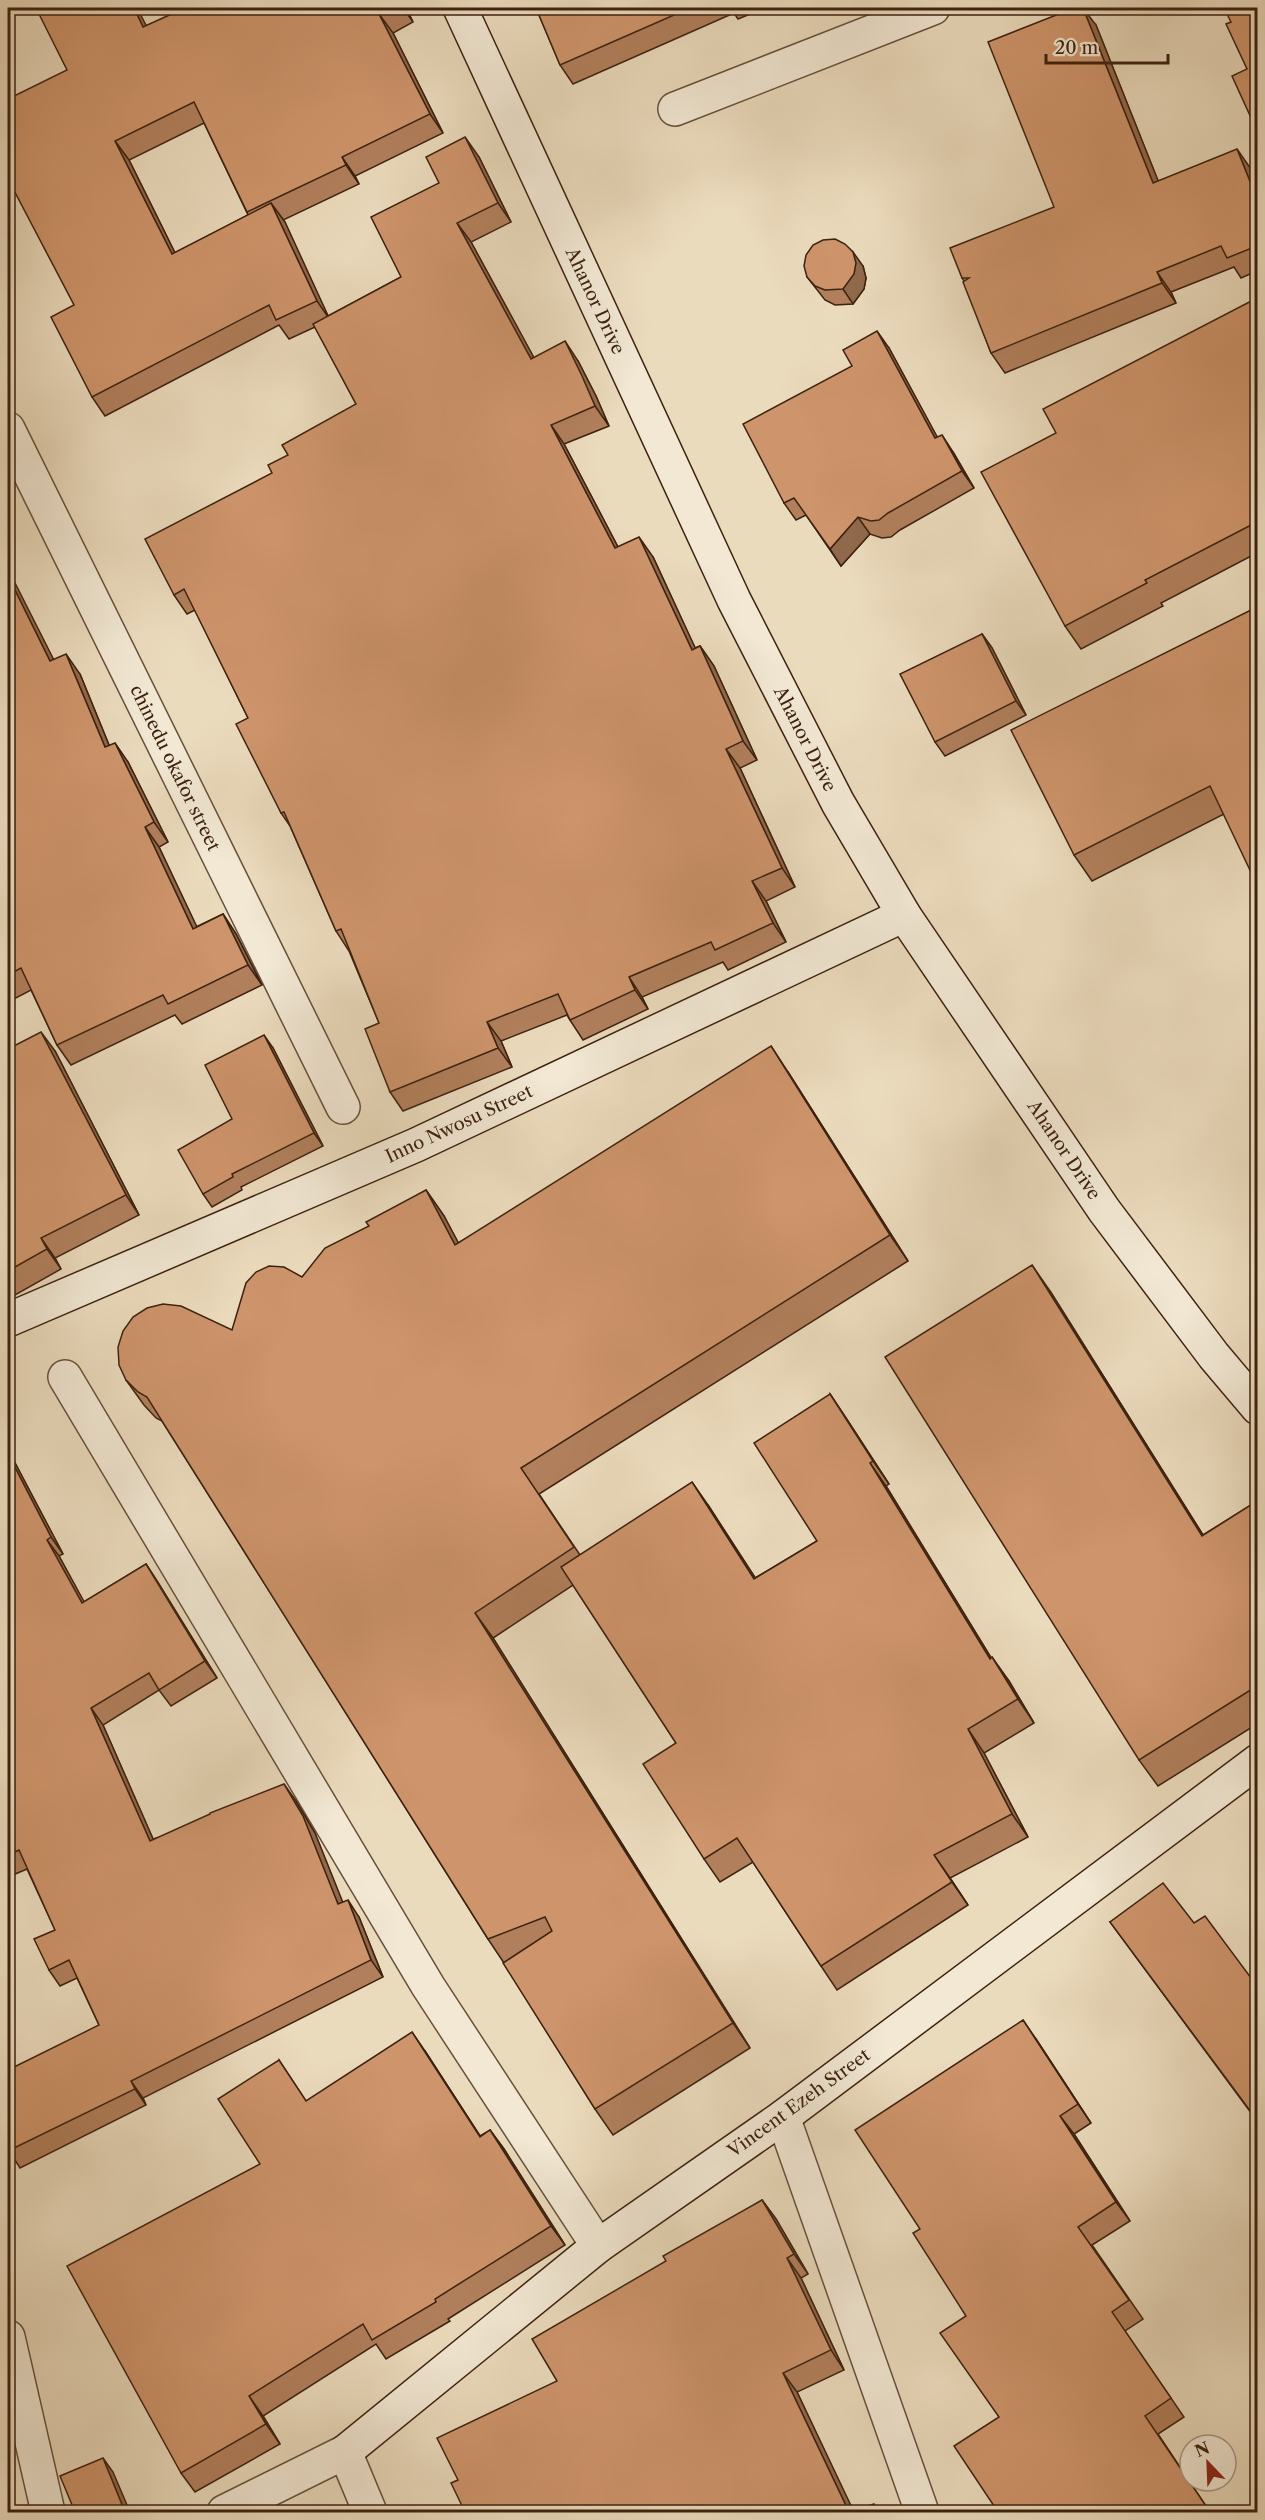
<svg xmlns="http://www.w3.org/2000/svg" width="1265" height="2520" font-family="'Libre Caslon Text',serif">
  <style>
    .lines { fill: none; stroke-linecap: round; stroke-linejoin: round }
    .street-casing { stroke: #68503b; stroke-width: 36 }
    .secondary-casing { stroke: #3d2210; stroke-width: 36 }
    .street { stroke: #f2e8d4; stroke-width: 33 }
    .secondary { stroke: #f2e8d4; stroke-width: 33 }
    .wall { fill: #b17f5c; stroke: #3d2210; stroke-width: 1.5; fill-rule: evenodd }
    .shaded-wall { fill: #90684b; stroke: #3d2210; stroke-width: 1.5 }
    .building { fill: #ce946b; stroke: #3d2210; stroke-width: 1.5 }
    .labels { text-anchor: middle; stroke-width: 6; stroke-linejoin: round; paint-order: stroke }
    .street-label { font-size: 18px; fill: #3d2210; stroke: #f2e8d4 }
  </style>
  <rect width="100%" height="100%" fill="#ebdbbd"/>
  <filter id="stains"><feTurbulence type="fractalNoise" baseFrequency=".00333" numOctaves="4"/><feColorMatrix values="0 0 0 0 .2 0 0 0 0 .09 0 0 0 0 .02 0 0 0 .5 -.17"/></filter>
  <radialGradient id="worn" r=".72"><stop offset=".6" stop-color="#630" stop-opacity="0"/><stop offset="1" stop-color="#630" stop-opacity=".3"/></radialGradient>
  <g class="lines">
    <g class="street-casing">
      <g id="street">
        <path d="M675,109l258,-101"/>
        <path d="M8,429l335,678"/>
        <path d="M65,1377l363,609 170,260"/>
        <path d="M783,2117l139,395"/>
        <path d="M8,2337l40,175"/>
        <path d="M224,2512l121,-60 25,60"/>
      </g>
    </g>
    <g class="secondary-casing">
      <g id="secondary">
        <path d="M460,8l274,592 104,203 66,112 200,295 110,146 44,52"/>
        <path d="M8,1320l408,-175 488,-230"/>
        <path d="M345,2452l253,-206 185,-129 475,-356"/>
      </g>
    </g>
    <use href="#street" class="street"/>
    <use href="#secondary" class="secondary"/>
  </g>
  <g class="wall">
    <path d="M185,8h221l7,14 -20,11 50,100 -88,43 4,8 -76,36 45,96 73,-39 38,-94 40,-26 32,65 -40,20 63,116 44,3 18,35 13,30 -45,18 54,103 35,10 42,91 5,-2 14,20 43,94 -17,8 55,119 -29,14 20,41 -58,28 -5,-8 -81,35 6,12 -65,31 -13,-20 -3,-5 -66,26 11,26 -109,44 -13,-19 -11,-69 -30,-72 -13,-20 -46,-105 -9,-13 -33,-95 -53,-108 -8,4 -13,-19 114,-140 68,-51 -41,-77 -26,12 -10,-14 -174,91 -13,-19 -18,-92 -7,-235 79,-44zM204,123l44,92 -73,38 -46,-93z"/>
    <path d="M536,8h229l-27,11 -4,-6 -161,71 -13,-19z"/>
    <path d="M1096,25l62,156 93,-12 6,15v87l-16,7 -7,-11 -63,25 5,11 -171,70 -14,-20 -27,-72 -2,-3 92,-71z"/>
    <path d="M863,266l3,12 -2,11 -11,15 -18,1 -10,-5 -18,-23z"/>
    <path d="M1257,298v255l-96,50 2,3 -82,43 -16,-23 -9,-193z"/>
    <path d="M889,348l48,89 16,15 21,36 -74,42 -9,7 -9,1 -12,-4 -29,32 -35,-51 -10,5 -12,-17z"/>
    <path d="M1257,607l-33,207 -132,67 -18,-26z"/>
    <path d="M982,634l10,14 34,67 -81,41 -10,-14z"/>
    <path d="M53,659l27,15 29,71 19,17 40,80 -9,5 37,80 27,-13 13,20 26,51 -80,39 -7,-9 -104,50 -14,-20 -26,-55 -23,12v-94l6,-3z"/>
    <path d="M273,1048l50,98 -82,41 1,3 -30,17 -9,-13 29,-75z"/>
    <path d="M8,1049l47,2 84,164 -84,43 6,11 -53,30z"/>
    <path d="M788,1072l120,189 -369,233 41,61 128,-50 47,73 62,-37 13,-147 16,24 43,66 -3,2 105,172 18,23 25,42 -50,30 44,84 -78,41 18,27 -131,85 -16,-24 -68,-104 -33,20 -16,-23 -28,-116 -103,-158 -80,53 257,410 -137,87 -18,-26 -91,-146 -16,-24 -326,-518 -6,-3 -12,-13 -18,-25 106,-50 70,-53 67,-51 57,-36 18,26 14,27z"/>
    <path d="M1050,1291l153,244 54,-34v223l-99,62 -19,-26z"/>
    <path d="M8,1452l7,11 48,91 -4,2 25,46 62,-38 11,17 60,97 -46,28 -12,-16 -56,35 50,114 143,-38 19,32 27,69 17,15 24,60 -240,121 3,7 -126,63 -12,-19 91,-124 -22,-47 -17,8 -11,-16 6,-40 -28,-61 -19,8z"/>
    <path d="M1110,1922l84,1 63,63v135z"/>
    <path d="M1036,2039l55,84 -17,11 56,87 -38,24 51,74 -18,12 59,86 -26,17 52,78h-212l1,-95 -33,-101 -46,-87z"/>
    <path d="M425,2051l55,85 10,-6 14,19 61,96 -117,74 2,2 -64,38 -10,-15 -113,72 17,28 -85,48 -14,-19 79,-309 19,-104 27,41z"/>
    <path d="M762,2200l14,19 32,55 -7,4 43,92 -47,22 56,120h-388l-7,-32 99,-99 109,-120z"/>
  </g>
  <g class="shaded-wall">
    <path d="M134,8h3l20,38 -14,-19z"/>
    <path d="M403,8h3l7,14z"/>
    <path d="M1083,8l13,17 71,178 -14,-20z"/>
    <path d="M379,14l14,19 50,100 -13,-19z"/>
    <path d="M465,137l14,20 32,65 -13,-19z"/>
    <path d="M115,141l14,19 56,113 -13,-19z"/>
    <path d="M1237,149l14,20 6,15v15z"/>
    <path d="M342,157l13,19 4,8 -13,-19z"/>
    <path d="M271,203l14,19 45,98 -13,-19z"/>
    <path d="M457,223l14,19 74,136 -14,-19z"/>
    <path d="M853,252l10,14 3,12 -2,11 -11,15 -10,-15z"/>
    <path d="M1157,272l14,20 5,11 -14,-20z"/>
    <path d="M877,331l12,17 58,107 -12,-17z"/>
    <path d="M565,341l13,20 18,35 13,30 -14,-20z"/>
    <path d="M551,425l13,19 65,124 -14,-20z"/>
    <path d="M942,435l11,17 21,36 -12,-17z"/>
    <path d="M858,517l12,17 -29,32 -11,-17z"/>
    <path d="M639,537l14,20 52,112 -13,-19z"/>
    <path d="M8,569l56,111 -14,-19 -42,-85z"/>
    <path d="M982,634l10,14 34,67 -10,-14z"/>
    <path d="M700,646l14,20 43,94 -14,-19z"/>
    <path d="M66,654l14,20 38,93 -13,-20z"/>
    <path d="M115,743l13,19 40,80 -14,-20z"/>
    <path d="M726,749l14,19 55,119 -13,-19z"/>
    <path d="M145,827l14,20 48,101 -14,-19z"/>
    <path d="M752,881l14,20 20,41 -13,-19z"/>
    <path d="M223,914l13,20 26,51 -14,-20z"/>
    <path d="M629,977l13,20 6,12 -13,-19z"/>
    <path d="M487,1022l14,19 11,26 -14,-19z"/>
    <path d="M41,1032l14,19 84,164 -13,-20z"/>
    <path d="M264,1035l9,13 50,98 -9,-13z"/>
    <path d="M771,1046l17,26 120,189 -18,-26z"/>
    <path d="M426,1190l18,26 29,54 -18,-25z"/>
    <path d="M41,1238l14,20 6,11 -14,-20z"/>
    <path d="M1032,1265l18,26 170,271 -18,-26z"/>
    <path d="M830,1394l16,24 43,66 -16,-23z"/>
    <path d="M8,1452l7,11 48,91 -12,-17 -43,-83z"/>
    <path d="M870,1463l16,23 120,196 -16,-23z"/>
    <path d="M692,1482l16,23 63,97 -17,-23z"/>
    <path d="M47,1540l12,16 35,64 -12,-17z"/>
    <path d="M146,1564l11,17 60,97 -12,-17z"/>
    <path d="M475,1613l18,25 257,410 -17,-25z"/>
    <path d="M992,1657l17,24 25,42 -16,-24z"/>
    <path d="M91,1708l12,17 58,132 -11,-16z"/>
    <path d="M968,1729l16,24 44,84 -16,-23z"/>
    <path d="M284,1784l12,17 19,32 35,87 -12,-16z"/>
    <path d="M934,1855l16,23 18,27 -16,-23z"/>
    <path d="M348,1900l11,17 24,60 -12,-17z"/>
    <path d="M1023,2020l13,19 55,84 -13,-19z"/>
    <path d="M412,2032l13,19 68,105 -13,-19z"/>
    <path d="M131,2081l12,17 3,7 -11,-16z"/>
    <path d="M1060,2116l14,18 56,87 -14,-19z"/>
    <path d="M490,2130l14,19 61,96 -14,-19z"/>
    <path d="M762,2200l14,19 32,55 -14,-20z"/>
    <path d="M787,2258l14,20 43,92 -13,-20z"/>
    <path d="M783,2373l14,19 57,120h-5z"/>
    <path d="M249,2396l14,20 17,28 -14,-20z"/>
    <path d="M103,2458l10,14 17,40h-5z"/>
  </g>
  <g class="building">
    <path d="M36,8h98l9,19 42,-19h207l-13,6 51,100 -88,43 4,8 -99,47 -53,-110 -79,39 57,113 99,-51 46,98 -41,19 -7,-15 -177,92 -41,-80 23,-12 -66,-126v-80l59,-29z"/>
    <path d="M536,8h154l-130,57z"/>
    <path d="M1074,8h9l70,175 84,-34 20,50v47l-30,12 -6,-12 -64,26 5,11 -171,70 -28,-71 6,-4h-7l-12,-30 104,-41 -66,-165z"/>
    <path d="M1224,8h33v123l-25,-55 15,-7 -21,-45 5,-2z"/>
    <path d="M465,137l33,66 -41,20 74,136 34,-18 17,35 13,30 -44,19 64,123 24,-11 53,113 8,-4 43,95 -17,8 56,119 -30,13 21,42 -58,27 -4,-8 -82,35 6,13 -65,30 -12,-26 -71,28 11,26 -108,44 -25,-63 14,-6 -38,-94 -5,2 -52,-119 -3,1 -45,-89 12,-6 -64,-129 -10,6 -29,-56 127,-66 -4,-8 20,-10 -6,-10 74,-41 -43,-80 88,-47 -30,-60 68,-34 -13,-26z"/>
    <path d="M835,239l10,5 8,8 3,11 -2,11 -11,15 -18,1 -10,-4 -8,-9 -3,-11 2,-11 7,-10 10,-5z"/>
    <path d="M1257,298v224l-112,58 2,3 -82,43 -84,-154 75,-39 -13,-24z"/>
    <path d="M877,331l58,107 7,-3 20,36 -74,42 -9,7 -8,1 -13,-4 -28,32 -36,-51 -10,5 -41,-79 109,-58 -9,-16z"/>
    <path d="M8,576l42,85 16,-7 39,93 10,-4 39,79 -9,5 48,102 30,-15 25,51 -80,39 -5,-9 -106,50 -36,-77 -13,7v-67l6,-3 -6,-15z"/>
    <path d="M1257,607v278l-47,-99 -136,69 -63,-125z"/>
    <path d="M982,634l34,67 -81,41 -35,-68z"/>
    <path d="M41,1032l85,163 -85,43 6,11 -39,22v-222z"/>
    <path d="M264,1035l50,98 -82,41 1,3 -30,17 -25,-44 54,-31 -27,-54z"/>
    <path d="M771,1046l119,189 -369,233 53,79 -99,66 258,410 -138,86 -92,-146 49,-32 -7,-14 -57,22 -341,-542 -9,-5 -12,-12 -7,-15 -1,-18 5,-16 10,-14 14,-9 16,-4 18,2 51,24 14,-47 10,-11 13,-6 15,1 18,10 23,-29 44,-22 -3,-4 60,-32 29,55z"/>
    <path d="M1032,1265l170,271 55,-35v185l-118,74 -254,-403z"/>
    <path d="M830,1394l43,67 -3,2 120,196 2,-2 26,42 -50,30 44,85 -78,41 18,27 -131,84 -84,-128 -33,21 -61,-95 33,-21 -115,-176 131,-85 62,97 63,-38 -63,-98z"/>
    <path d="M8,1454l43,83 -4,3 35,63 64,-39 59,97 -46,29 -10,-17 -58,35 59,133 60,-27v-1l74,-29 19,32 35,88 10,-4 23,60 -240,121 4,8 -127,62v-81l91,-45 -30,-65 -20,10 -15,-31 21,-9 -36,-80 -11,5z"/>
    <path d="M1163,1883l31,40 11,-7 52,70v134l-147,-198z"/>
    <path d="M1023,2020l55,84 -18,12 56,86 -38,25 51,73 -17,12 59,86 -26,18 65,96h-212l-44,-66 45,-29 -59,-84 26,-17 -53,-83 7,-4 -65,-99z"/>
    <path d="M412,2032l68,105 10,-7 61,96 -116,73 1,3 -64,38 -9,-16 -114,72 17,28 -85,49 -114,-207 193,-102 -42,-65 61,-39 27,41z"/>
    <path d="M762,2200l32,54 -7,4 44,92 -48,23 66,139h-384l-14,-29 7,-3 -21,-42 120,-57 -25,-42 134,-78 -3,-5z"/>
    <path d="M103,2458l22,54h-50l-15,-36z"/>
    <path d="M1257,2500v12h-14z"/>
    <path d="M874,2504l3,8h-26z"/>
  </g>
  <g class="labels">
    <g class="street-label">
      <text transform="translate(595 301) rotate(65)" y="6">Ahanor Drive</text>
      <text transform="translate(805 739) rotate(63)" y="6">Ahanor Drive</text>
      <text transform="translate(175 768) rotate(64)" y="6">chinedu okafor street</text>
      <text transform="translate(459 1124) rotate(-25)" y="6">Inno Nwosu Street</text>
      <text transform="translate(1064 1150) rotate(56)" y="6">Ahanor Drive</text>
      <text transform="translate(799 2103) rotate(-36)" y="6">Vincent Ezeh Street</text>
    </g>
  </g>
  <rect width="1265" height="2520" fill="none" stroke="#ebdbbd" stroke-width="30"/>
  <rect x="9" y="9" width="1247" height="2502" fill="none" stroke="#3d2210" stroke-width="3"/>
  <rect x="15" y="15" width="1235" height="2490" fill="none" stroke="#3d2210" stroke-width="1.5"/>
  <g transform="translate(1208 2463) rotate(337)"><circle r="28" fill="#f2e8d4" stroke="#aa9986" stroke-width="1.5"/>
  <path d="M0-4.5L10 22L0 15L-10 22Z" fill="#8f2418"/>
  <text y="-9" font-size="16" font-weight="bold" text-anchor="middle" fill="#3d2210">N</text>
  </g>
  <path d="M1046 54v9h122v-9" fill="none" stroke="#3d2210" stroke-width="3"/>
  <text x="1055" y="54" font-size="18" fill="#3d2210" stroke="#f2e8d4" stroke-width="4.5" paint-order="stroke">20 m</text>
  <rect width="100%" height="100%" filter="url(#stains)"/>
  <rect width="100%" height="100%" fill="url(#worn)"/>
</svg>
